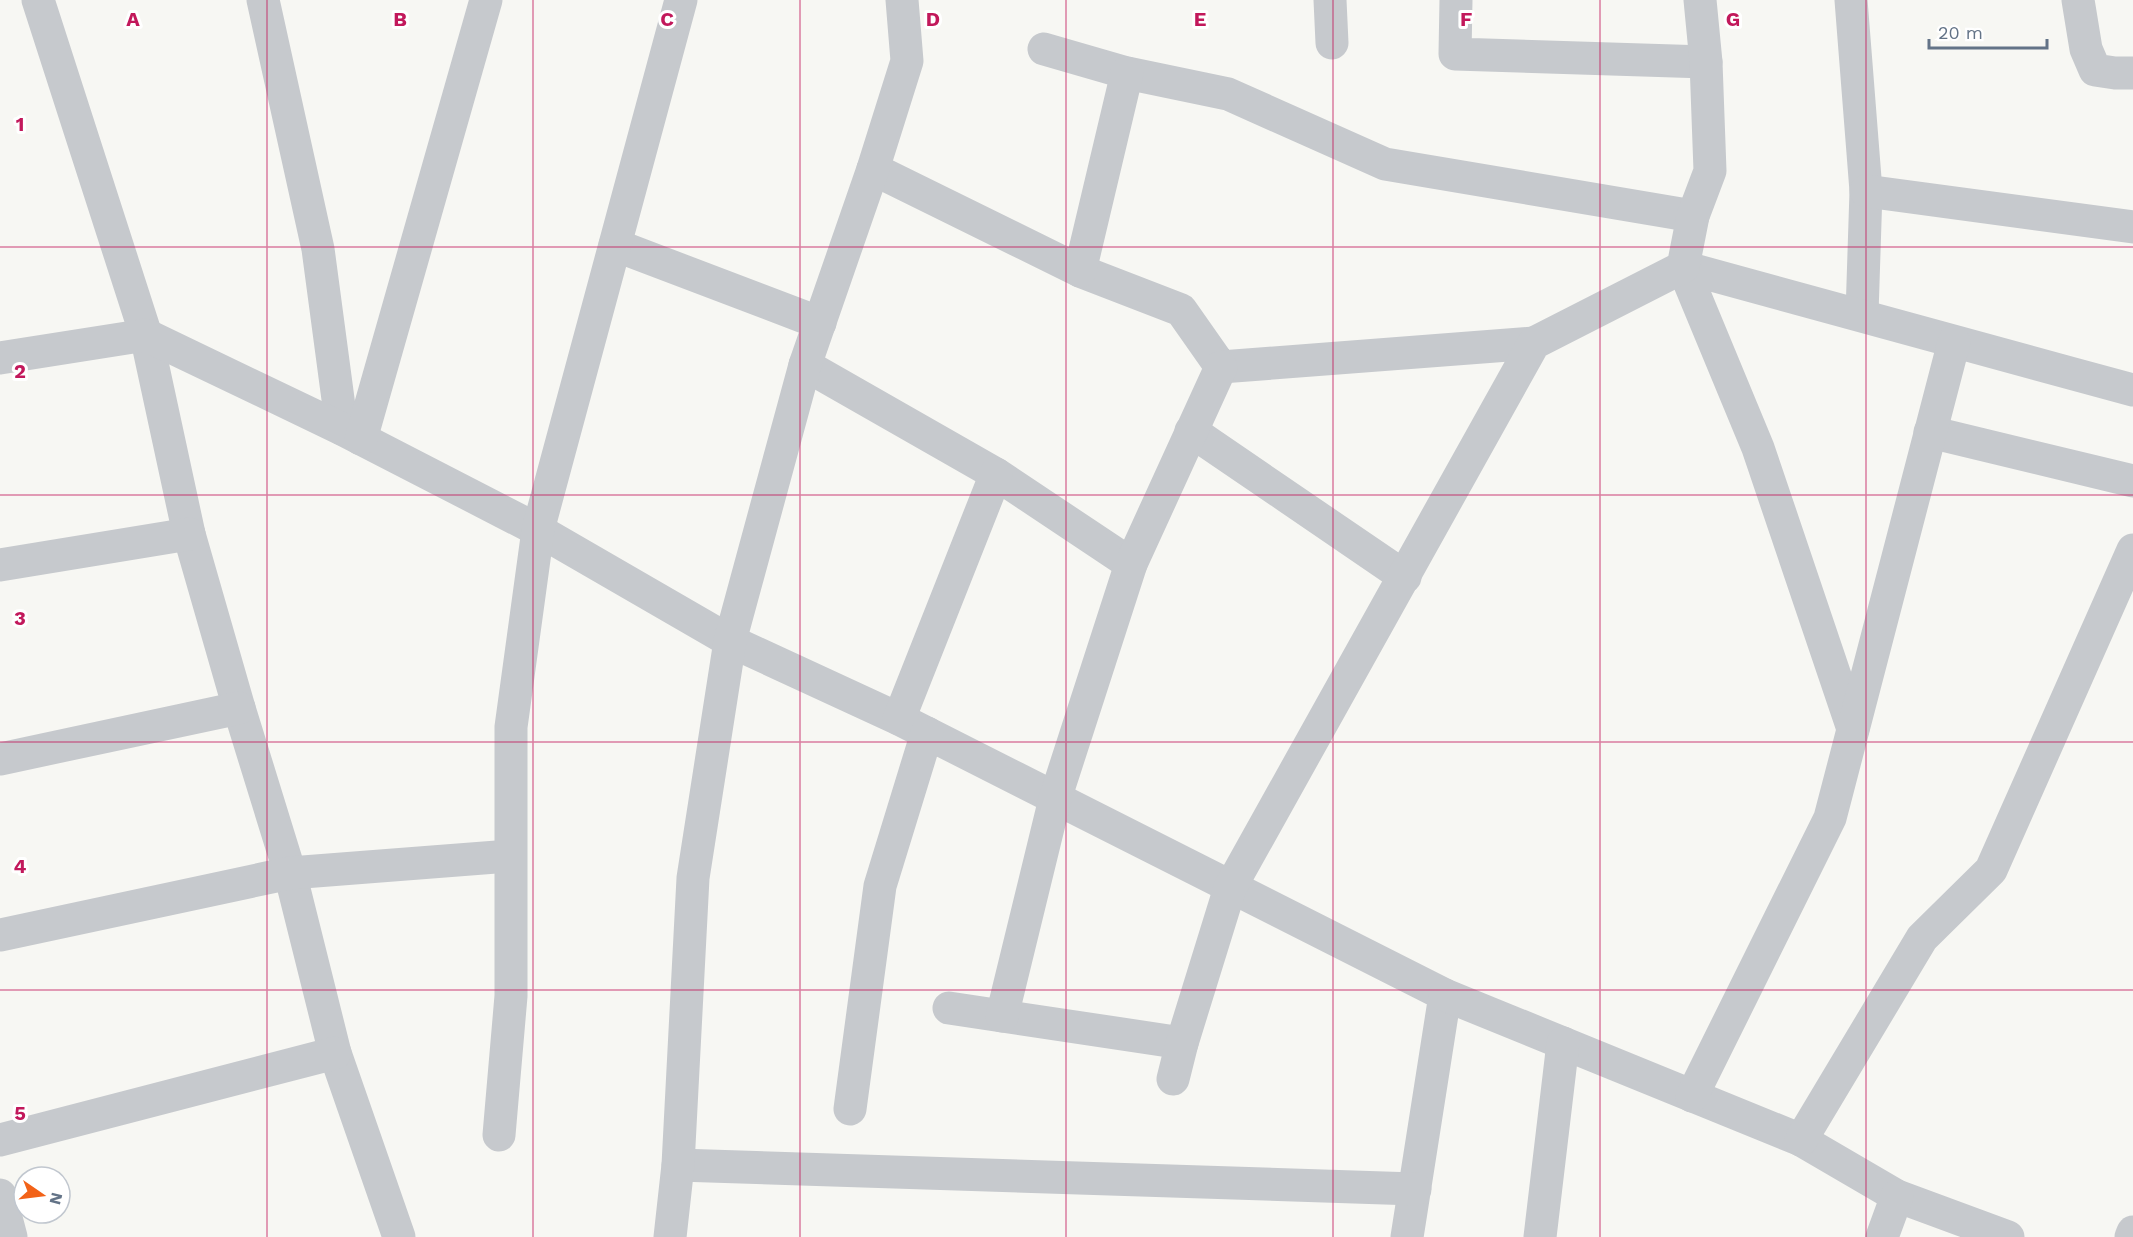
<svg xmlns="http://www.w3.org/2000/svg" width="2133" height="1237" font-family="'Work Sans',sans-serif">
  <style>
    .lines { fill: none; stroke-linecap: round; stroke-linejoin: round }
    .street { stroke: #c6c9cd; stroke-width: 33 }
    .grid { fill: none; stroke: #c2185b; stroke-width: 1.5; stroke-opacity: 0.55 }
    .grid-label { font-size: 20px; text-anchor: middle; font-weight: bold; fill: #c2185b; stroke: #fff; stroke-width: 6; stroke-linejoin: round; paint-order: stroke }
  </style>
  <rect width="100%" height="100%" fill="#f7f7f3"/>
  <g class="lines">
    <g class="street">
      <path d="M38,0l108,335 43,199 50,174 51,165 45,180 64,184"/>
      <path d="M263,0l55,249 24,180"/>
      <path d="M1330,0l2,43"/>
      <path d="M1456,0l-1,54 251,8"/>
      <path d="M1851,0l15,191 -4,123"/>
      <path d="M2078,0l8,49 9,21 20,3h18"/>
      <path d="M1044,49l83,24 101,21 157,70 308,52"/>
      <path d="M873,169l207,102 101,39 40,57 313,-24"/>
      <path d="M1866,191l267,36"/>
      <path d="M615,245l205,78"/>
      <path d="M1080,271l47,-198"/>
      <path d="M0,358l146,-23 196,94 196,101 192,111 169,78 546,276 -38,242"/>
      <path d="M805,365l191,109 135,90"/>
      <path d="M1191,431l214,146"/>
      <path d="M1930,432l203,49"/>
      <path d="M361,439l125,-439"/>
      <path d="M0,565l189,-31"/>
      <path d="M899,719l97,-245"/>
      <path d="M1853,729l-95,-281 -75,-181c151,40 300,83 450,123"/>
      <path d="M0,759l239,-51"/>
      <path d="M0,935l290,-62 220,-17"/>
      <path d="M1445,995l356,145 96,56 111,41"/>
      <path d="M949,1008l233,35"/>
      <path d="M1002,1016l53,-217 76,-235 90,-197"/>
      <path d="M1173,1079l9,-36 48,-155 304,-545 149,-76 10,-51 17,-45 -4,-109 -6,-62"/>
      <path d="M1692,1096l138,-278 124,-476"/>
      <path d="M850,1109l30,-223 47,-153"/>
      <path d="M499,1135l12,-139v-269l27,-197 143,-530"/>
      <path d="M0,1140l335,-87"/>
      <path d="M1801,1140l121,-202 69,-68 142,-320"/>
      <path d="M678,1165l737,24"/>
      <path d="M0,1195l11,42"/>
      <path d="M670,1237l8,-72 15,-287 37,-237 75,-276 68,-196 34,-108 -5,-61"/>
      <path d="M1540,1237l23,-194"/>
      <path d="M1882,1237l15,-41"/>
      <path d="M2131,1237l2,-5"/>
    </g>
  </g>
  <path class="grid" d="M267,0v1237M533,0v1237M800,0v1237M1066,0v1237M1333,0v1237M1600,0v1237M1866,0v1237M0,247h2133M0,495h2133M0,742h2133M0,990h2133"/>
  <g class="grid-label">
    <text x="133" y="26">A</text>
    <text x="400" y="26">B</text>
    <text x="667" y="26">C</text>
    <text x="933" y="26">D</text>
    <text x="1200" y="26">E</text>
    <text x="1466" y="26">F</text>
    <text x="1733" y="26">G</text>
    <text x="20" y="131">1</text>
    <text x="20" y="378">2</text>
    <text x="20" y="625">3</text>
    <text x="20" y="873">4</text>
    <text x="20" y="1120">5</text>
  </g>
  <g transform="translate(42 1195) rotate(104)"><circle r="28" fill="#ffffff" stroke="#c1c7cf" stroke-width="1.5"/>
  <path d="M0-4.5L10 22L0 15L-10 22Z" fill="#f26218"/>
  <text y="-9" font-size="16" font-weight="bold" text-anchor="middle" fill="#637387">N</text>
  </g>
  <path d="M1929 39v9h118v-9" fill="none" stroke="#637387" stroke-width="3"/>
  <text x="1938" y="39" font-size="18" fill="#637387" stroke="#ffffff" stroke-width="4.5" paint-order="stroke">20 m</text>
</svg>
